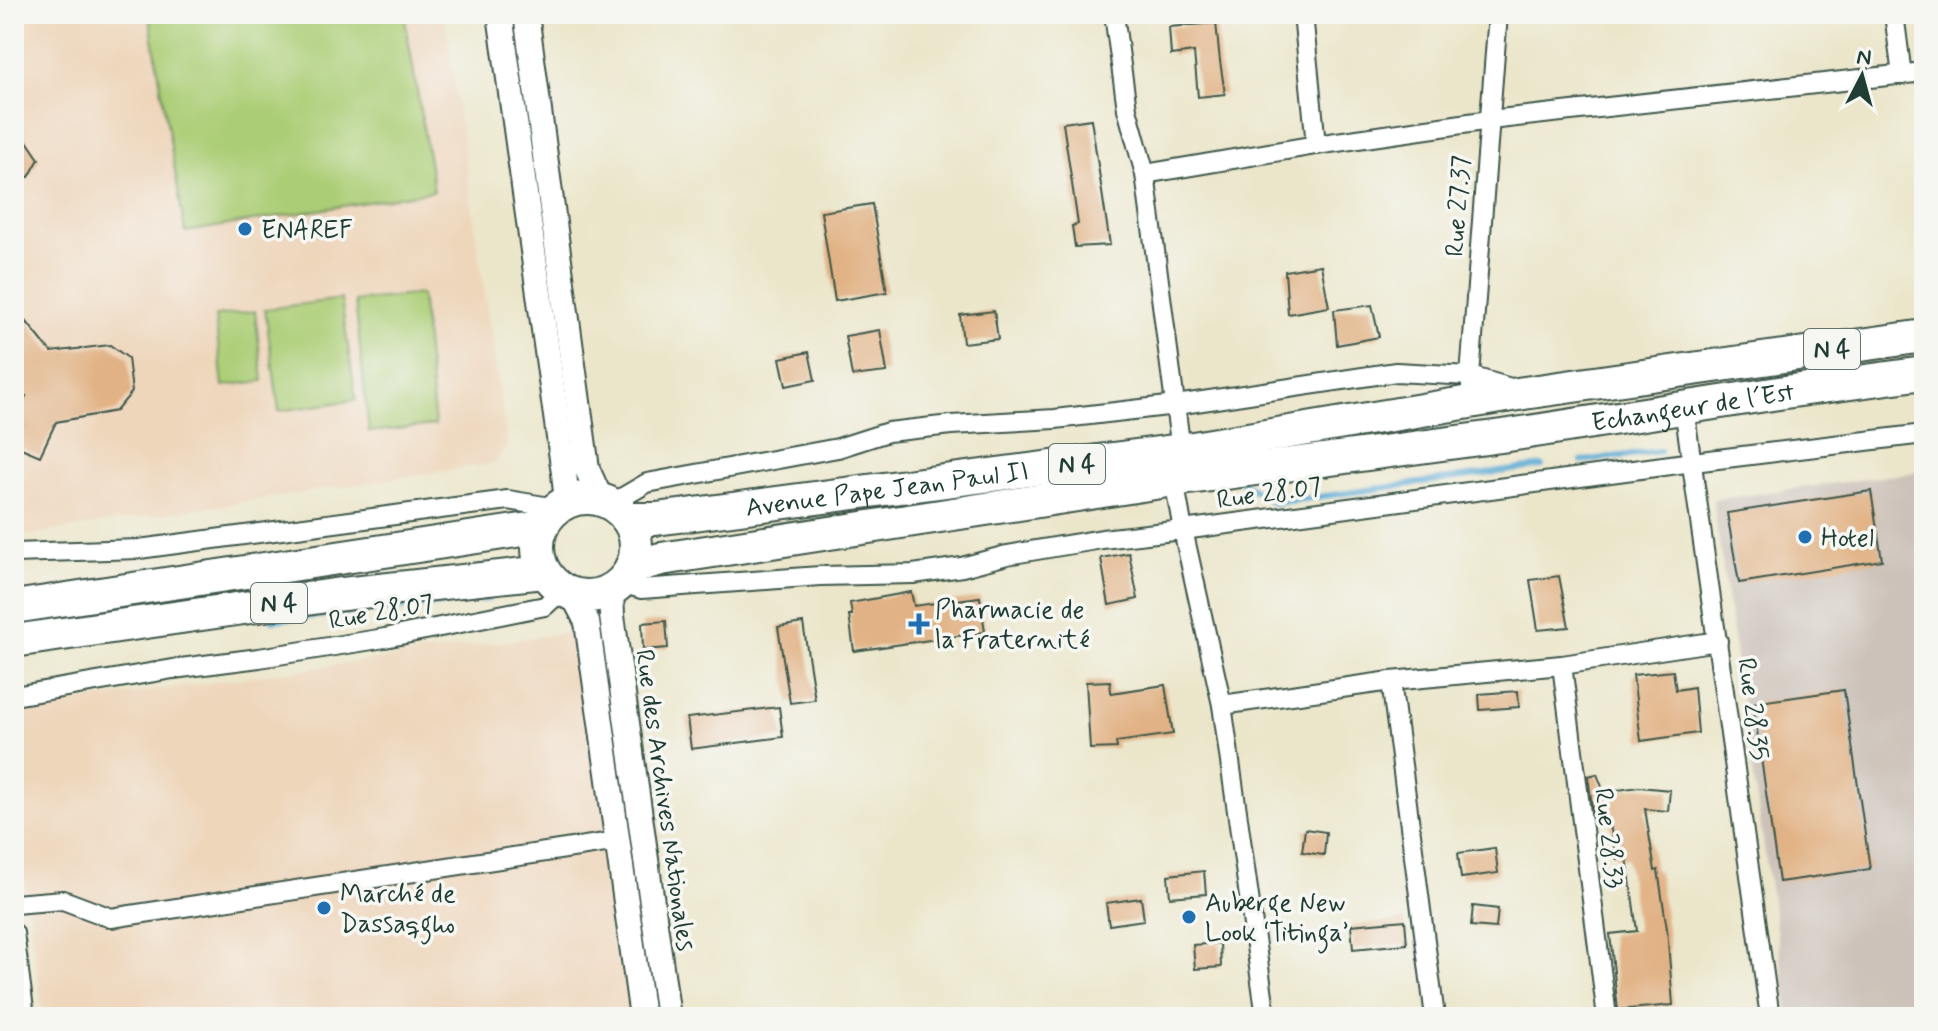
<svg xmlns="http://www.w3.org/2000/svg" width="1938" height="1031" font-family="Mynerve,sans-serif">
  <style>
    .built { fill: #eed6bb }
    .industrial { fill: #ccc2b9 }
    .green { fill: #abcd75; stroke: #658554; stroke-width: 2 }
    .lines { fill: none; stroke-linecap: round; stroke-linejoin: round }
    .stream { stroke: #58a8d2; stroke-width: 6 }
    .building { fill: #e1b285 }
    .street-casing { stroke: #3e564a; stroke-width: 22 }
    .secondary-casing { stroke: #3e564a; stroke-width: 28 }
    .highway-casing { stroke: #3e564a; stroke-width: 36 }
    .street { stroke: #fff; stroke-width: 18 }
    .secondary { stroke: #fff; stroke-width: 24 }
    .highway { stroke: #fff; stroke-width: 32 }
    .poi-dot { fill: #1f6fb2; stroke: #f6f6f2; stroke-width: 3 }
    .labels { text-anchor: middle; stroke-width: 7; stroke-linejoin: round; paint-order: stroke }
    .shield { fill: #f6f6f2; stroke: #60746d; stroke-width: 2 }
    .shield-label { font-size: 24px; font-weight: bold; fill: #1f3d34 }
    .street-label { font-size: 26px; fill: #1f3d34; stroke: #f6f6f2 }
    .poi-label { font-size: 26px; fill: #1f3d34; stroke: #f6f6f2; text-anchor: start }
  </style>
  <rect width="100%" height="100%" fill="#f6f6f2"/>
  <filter id="ink" filterUnits="userSpaceOnUse"><feTurbulence type="fractalNoise" baseFrequency=".0125" numOctaves="2"/><feDisplacementMap in="SourceGraphic" scale="16" xChannelSelector="R" yChannelSelector="G"/><feConvolveMatrix kernelMatrix="1 2 1 2 8 2 1 2 1" color-interpolation-filters="sRGB"/></filter>
  <filter id="wash" filterUnits="userSpaceOnUse"><feTurbulence type="fractalNoise" baseFrequency=".006" numOctaves="4" result="noise"/><feDisplacementMap in="SourceGraphic" scale="32" xChannelSelector="R" yChannelSelector="G"/><feGaussianBlur stdDeviation="1.8" result="paint"/><feColorMatrix in="noise" values="0 0 0 0 0 0 0 0 0 0 0 0 0 0 0 0 0 1.4 0 .05"/><feComposite in="paint" operator="in"/></filter>
  <g filter="url(#wash)">
    <rect width="100%" height="100%" fill="#ebe6ca"/>
    <g class="built">
      <path d="M14,14h430l63,431 -12,18 -481,74z"/>
      <path d="M580,631l54,386h-591l-29,-217v-90z"/>
    </g>
    <path class="industrial" d="M1924,471v546h-135l-76,-517z"/>
    <g class="green">
      <path d="M149,14h255l30,177 -249,41z"/>
      <path d="M421,294l14,131 -66,7 -14,-131z"/>
      <path d="M341,299l15,101 -77,11 -14,-102z"/>
      <path d="M255,311l8,70 -40,5 -8,-70z"/>
    </g>
    <g class="lines">
      <g class="stream">
        <path d="M1582,461l78,-10"/>
        <path d="M1242,482l32,21 268,-37"/>
        <path d="M273,620l215,-21"/>
      </g>
    </g>
    <g id="blocks">
      <g class="building">
        <path d="M1216,23l4,38 5,33 -27,3 -4,-45 -23,3 -2,-28z"/>
        <path d="M1091,119l19,126 -35,2 -3,-21 6,-2 -15,-101z"/>
        <path d="M14,122l25,37 -10,18h-15z"/>
        <path d="M872,204l15,88 -52,9 -14,-89z"/>
        <path d="M1321,265l8,42 -41,7 -3,-43z"/>
        <path d="M1372,305l7,32 -42,8 -3,-35z"/>
        <path d="M994,311l4,28 -35,4 -3,-28z"/>
        <path d="M26,321l25,31 59,-7 18,13 4,34 -16,19 -60,11 -16,34 -26,-11v-24l12,-25 -12,-1v-65z"/>
        <path d="M880,330l7,42 -35,4 -7,-40z"/>
        <path d="M809,352l6,28 -29,6 -6,-28z"/>
        <path d="M1871,491l11,69 -143,23 -12,-70z"/>
        <path d="M1129,553l9,46 -29,6 -8,-47z"/>
        <path d="M1559,576l10,51 -31,3 -8,-50z"/>
        <path d="M911,592l3,14 66,-9 5,35 -131,19 -5,-36h3l-2,-12z"/>
        <path d="M666,621l2,27 -25,2 -1,-27z"/>
        <path d="M803,623l12,77 -25,3 -12,-76z"/>
        <path d="M1673,671l3,19 18,-3 4,46 -57,8 -8,-66z"/>
        <path d="M1110,681l1,12 54,-8 8,49 -57,8 1,6 -27,1 -4,-67z"/>
        <path d="M1844,690l26,179 -91,13 -26,-179z"/>
        <path d="M1518,691l1,16 -39,3 -1,-16z"/>
        <path d="M779,707l4,30 -92,12 -4,-31z"/>
        <path d="M1597,774l7,18 35,-5 31,3 -2,21 -23,-2 10,62 3,-1 9,59 6,76 -55,5 -8,-76 27,-3 -10,-73 -10,2 -8,-40 -15,2 -6,-46z"/>
        <path d="M1305,829l21,3 -2,23 -22,-3z"/>
        <path d="M1495,848l3,25 -37,5 -3,-25z"/>
        <path d="M1204,871l2,23 -36,3 -2,-22z"/>
        <path d="M1141,898l3,22 -35,5 -3,-22z"/>
        <path d="M1473,906l25,3 -2,19 -25,-2z"/>
        <path d="M1405,920l2,24 -54,5 -2,-24z"/>
        <path d="M1220,943l1,24 -26,2 -2,-24z"/>
      </g>
    </g>
  </g>
  <g filter="url(#ink)">
    <use href="#blocks" fill-opacity="0" stroke="#3e564a" stroke-width="2"/>
    <g class="lines">
      <g class="street-casing">
        <g id="street">
          <path d="M1114,14l13,95 18,65 36,276"/>
          <path d="M1303,14l13,131"/>
          <path d="M1894,14l8,61"/>
          <path d="M1145,174l171,-29 174,-25 434,-48"/>
          <path d="M1471,386l-1,-10 28,-362"/>
          <path d="M1684,408l86,609"/>
          <path d="M1174,480l9,50 39,175 44,312"/>
          <path d="M611,504l36,-21 191,-35 50,-16 63,-7 104,-6 121,-14 220,-33 74,4 44,13"/>
          <path d="M14,553l125,-4 369,-49 48,8"/>
          <path d="M621,583l20,6 179,-13 93,-2 49,-7 45,-12 95,-16 81,-9 510,-68 231,-28"/>
          <path d="M1562,665l45,352"/>
          <path d="M1391,681l44,336"/>
          <path d="M14,696l159,-27 86,-11 126,-20 160,-32 17,-16"/>
          <path d="M1222,705l169,-24 171,-16 156,-24"/>
          <path d="M14,904l49,-4 48,18 507,-77"/>
          <path d="M14,933l11,84"/>
        </g>
      </g>
      <g class="secondary-casing">
        <g id="secondary">
          <path d="M500,14l64,459 3,29"/>
          <path d="M526,14l61,455 14,31"/>
          <path d="M611,590l1,26 56,401"/>
          <path d="M573,595l14,27 55,395"/>
        </g>
      </g>
      <g class="highway-casing">
        <g id="highway">
          <circle cx="587" cy="547" r="49"/>
          <path id="s1" d="M627,519h29l525,-69 343,-57 400,-57"/>
          <path id="s2" d="M631,567l30,-8 513,-79 335,-45 276,-43 139,-19"/>
          <path d="M14,607l528,-80"/>
          <path d="M14,641l320,-46 210,-23"/>
        </g>
      </g>
      <use href="#street" class="street"/>
      <use href="#secondary" class="secondary"/>
      <use href="#highway" class="highway"/>
    </g>
  </g>
  <g class="poi-dot">
    <circle cx="245" cy="229" r="8"/>
    <circle cx="1805" cy="537" r="8"/>
    <path d="M915 612h8v8h8v8h-8v8h-8v-8h-8v-8h8z"/>
    <circle cx="324" cy="908" r="8"/>
    <circle cx="1189" cy="917" r="8"/>
  </g>
  <g class="labels">
    <g class="shield">
      <rect x="1804" y="329" width="56" height="40" rx="6"/>
      <rect x="1049" y="444" width="56" height="40" rx="6"/>
      <rect x="251" y="583" width="56" height="40" rx="6"/>
    </g>
    <g class="shield-label">
      <text x="1832" y="357">N 4</text>
      <text x="1077" y="472">N 4</text>
      <text x="279" y="611">N 4</text>
    </g>
    <g class="street-label">
      <text transform="translate(1457 206) rotate(-86)" y="9">Rue 27.37</text>
      <text dy="9" stroke="none"><textPath href="#s2" startOffset="1074">Echangeur de l´Est</textPath></text>
      <text dy="9" stroke="none"><textPath href="#s1" startOffset="262">Avenue Pape Jean Paul II</textPath></text>
      <text transform="translate(1269 492) rotate(-8)" y="9">Rue 28.07</text>
      <text transform="translate(381 611) rotate(-10)" y="9">Rue 28.07</text>
      <text transform="translate(1754 709) rotate(82)" y="9">Rue 28.35</text>
      <text transform="translate(666 800) rotate(82)" y="9">Rue des Archives Nationales</text>
      <text transform="translate(1610 838) rotate(83)" y="9">Rue 28.33</text>
    </g>
    <g class="poi-label">
      <text x="261" y="238">ENAREF</text>
      <text x="1821" y="546">Hotel</text>
      <text x="935" y="618">Pharmacie de<tspan x="935" dy="30">la Fraternité</tspan></text>
      <text x="340" y="902">Marché de<tspan x="340" dy="30">Dassaqgho</tspan></text>
      <text x="1205" y="911">Auberge New<tspan x="1205" dy="30">Look ‘Titinga’</tspan></text>
    </g>
  </g>
  <rect width="1938" height="1031" fill="none" stroke="#f6f6f2" stroke-width="48"/>
  <g transform="translate(1862 76) rotate(6)" stroke="#f6f6f2" stroke-width="6" paint-order="stroke">
  <path d="M0-6L14 30L0 20L-14 30Z" fill="#1f3d34"/>
  <text y="-12" font-size="22" font-weight="bold" text-anchor="middle" fill="#1f3d34">N</text>
  </g>
</svg>
